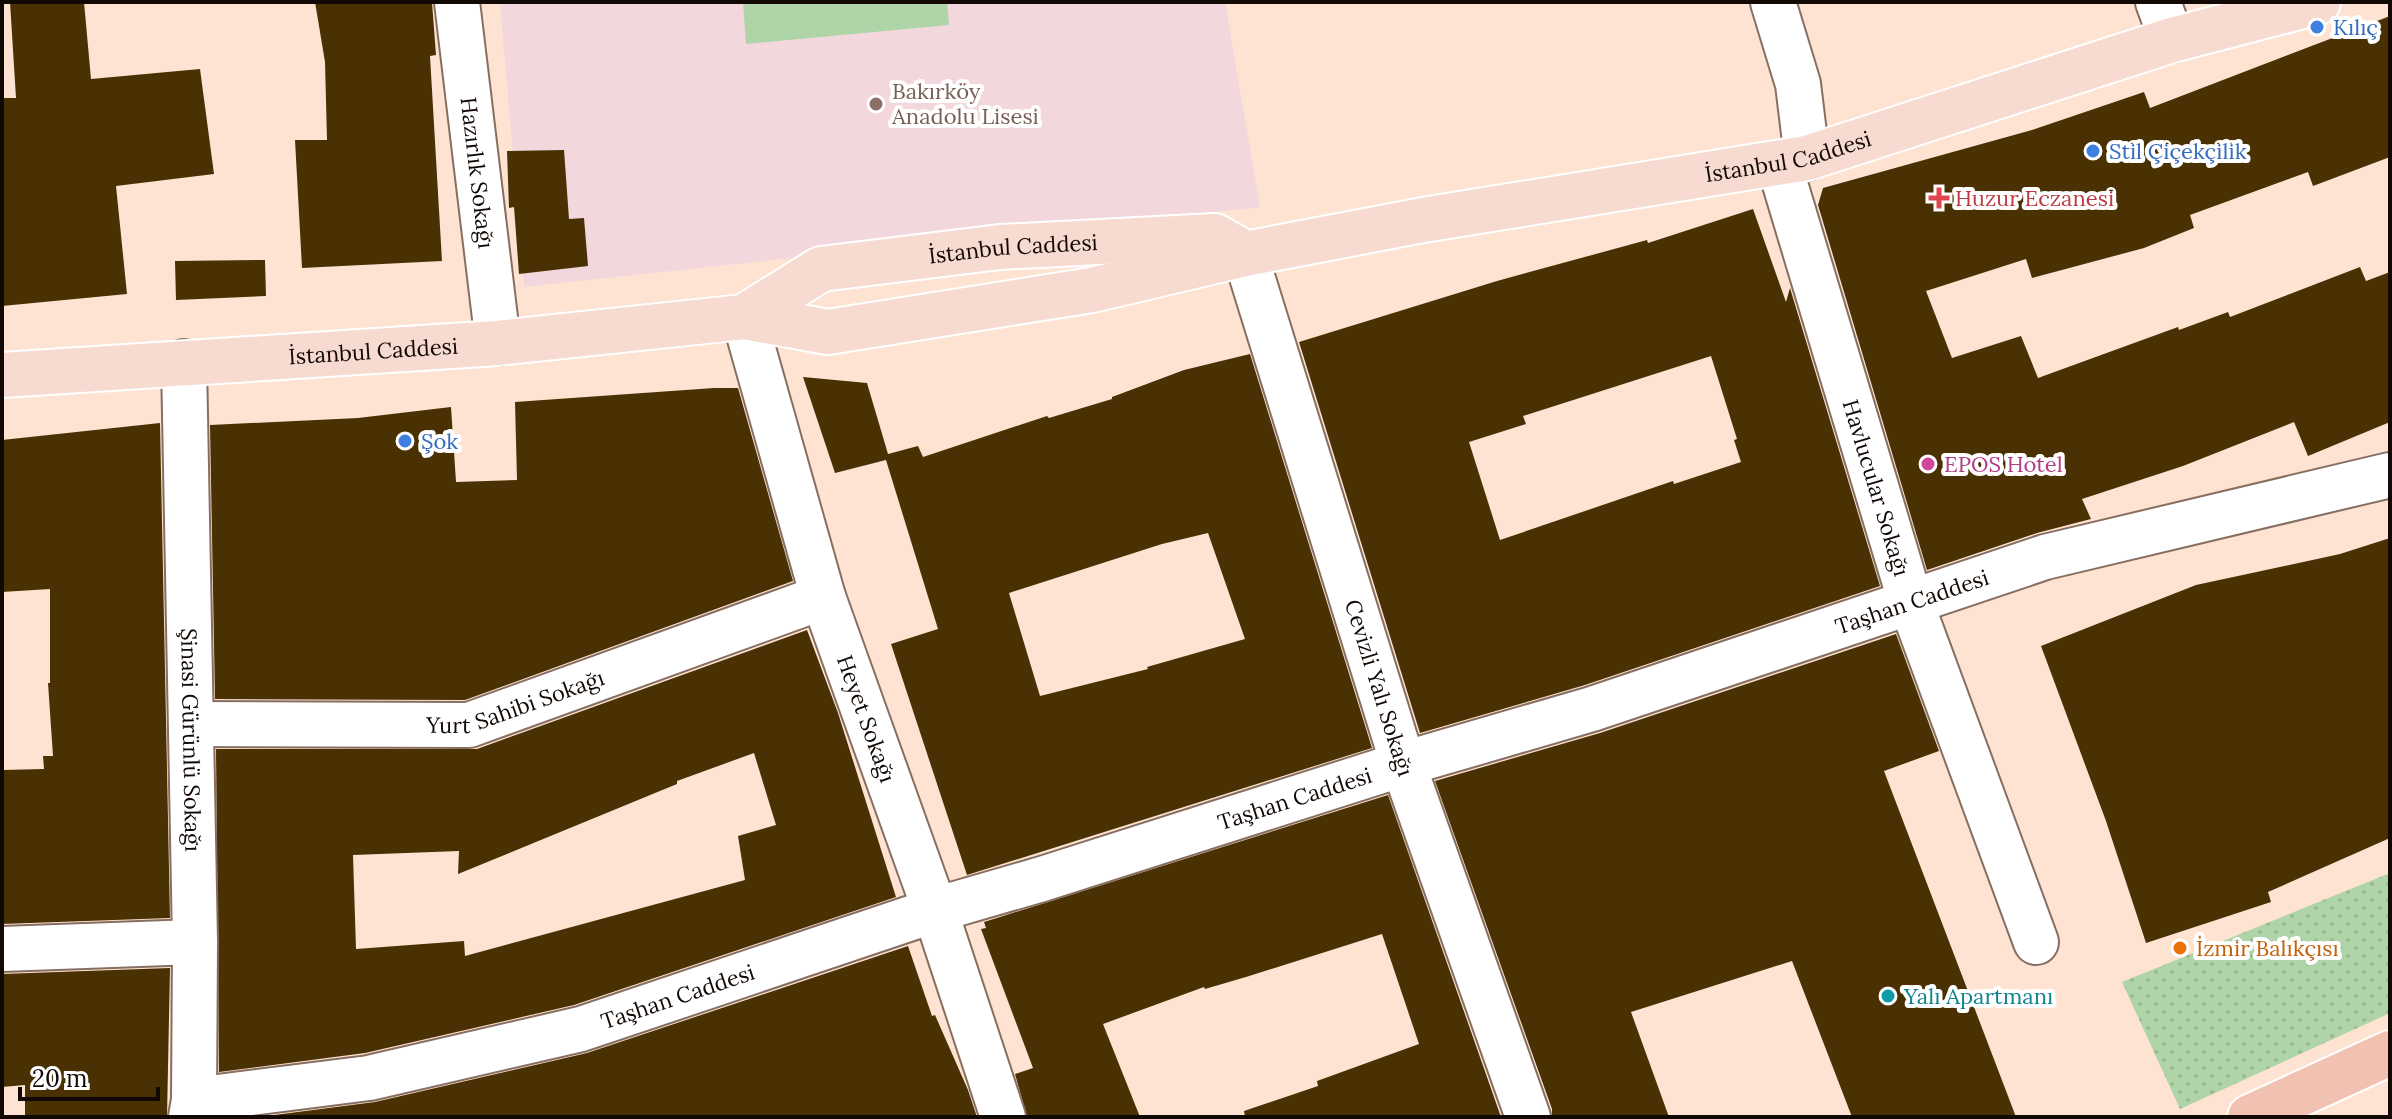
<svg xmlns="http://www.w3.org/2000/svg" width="2392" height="1119" font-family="Lora,serif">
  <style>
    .education { fill: #f2d8dc }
    .grass { fill: url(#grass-dots) }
    .pitch { fill: #aed4a7 }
    .building { fill: #4a3103; fill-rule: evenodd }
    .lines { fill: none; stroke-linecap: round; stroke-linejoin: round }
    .minor-casing { stroke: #866f61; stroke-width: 48 }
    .major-casing { stroke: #fff; stroke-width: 48 }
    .highway-casing { stroke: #fff; stroke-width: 48 }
    .minor { stroke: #fff; stroke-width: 44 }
    .major { stroke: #f7dad0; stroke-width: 44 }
    .highway { stroke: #f1c1b1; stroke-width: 44 }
    .shop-dot { fill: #3f7fe0; stroke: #fff; stroke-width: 3 }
    .education-dot { fill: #8d6e63; stroke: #fff; stroke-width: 3 }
    .health-dot { fill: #e0444e; stroke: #fff; stroke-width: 3 }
    .hotel-dot { fill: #d1479c; stroke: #fff; stroke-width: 3 }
    .food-dot { fill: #e8710a; stroke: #fff; stroke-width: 3 }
    .culture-dot { fill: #0f9aa8; stroke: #fff; stroke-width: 3 }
    .labels { text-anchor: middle; stroke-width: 8; stroke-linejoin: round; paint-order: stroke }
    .shop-label { font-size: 22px; fill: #366cbe; stroke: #fff; text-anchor: start }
    .education-label { font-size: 22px; fill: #785e54; stroke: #fff; text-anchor: start }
    .street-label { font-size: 22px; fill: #120905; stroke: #fff }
    .health-label { font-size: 22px; fill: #be3a42; stroke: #fff; text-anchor: start }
    .hotel-label { font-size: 22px; fill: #b23c85; stroke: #fff; text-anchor: start }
    .food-label { font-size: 22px; fill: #c56008; stroke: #fff; text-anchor: start }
    .culture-label { font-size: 22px; fill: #0d838f; stroke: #fff; text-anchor: start }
  </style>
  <defs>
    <pattern id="grass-dots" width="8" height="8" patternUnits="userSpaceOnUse" patternTransform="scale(2)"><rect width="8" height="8" fill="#aed4a7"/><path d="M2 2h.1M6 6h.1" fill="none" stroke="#95b58e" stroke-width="1.8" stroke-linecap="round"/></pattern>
  </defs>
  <rect width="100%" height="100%" fill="#fee3d3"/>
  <path class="education" d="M500,2h725l35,205 -736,80z"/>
  <path class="grass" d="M2390,873v140l-210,96 -58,-127z"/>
  <path class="pitch" d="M743,2h204l2,23 -203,19z"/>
  <g class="building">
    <path d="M10,2h74l7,77 109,-10 14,105 -98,12 11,108 -125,12v-208h14z"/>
    <path d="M315,2h117l4,53 -6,1 12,205 -140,7 -7,-128h32l-2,-78z"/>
    <path d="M2390,16v141l-77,29 -5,-14 -118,43 4,13 -50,20 -112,30 -6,-19 -100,32 26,67 69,-22 17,42 140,-51 1,3 49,-18 2,5 130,-50 6,14 24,-9v150l-82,34 -14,-34 -111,44 -101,33 9,20 -54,14 -110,37 -109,-365 5,-17 209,-58 112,-38 6,16z"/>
    <path d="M564,150l5,69 15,-1 4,48 -69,8 -5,-67 -5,1 -2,-57z"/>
    <path d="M1753,209l33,93 4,-14 90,298 -295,99 -165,48 -121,-391 198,-61 150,-41 1,3zM1711,356l26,83 -3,1 7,22 -67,22 -1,-3 -173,59 -31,-98 57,-18 -3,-8z"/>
    <path d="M265,260l1,36 -90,4 -1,-39z"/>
    <path d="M1250,354l122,394 -405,127 -76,-231 47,-15 -52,-169 -51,13 -32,-96 64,6 21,71 30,-8 5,11 124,-41 2,2 63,-19v-2l72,-27zM1208,533l37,106 -98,28 1,2 -108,27 -31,-103 153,-49z"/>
    <path d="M714,388h24l55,193 -328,119 -250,-1 -5,-274 148,-7 93,-11 5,75 61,-2 -2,-78z"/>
    <path d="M160,423l10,495 -168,6v-154l42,-1 -1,-13h10l-5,-73h2v-94l-48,3v-152z"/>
    <path d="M2390,538v300l-122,54 3,10 -125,41 -40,-122 -65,-175 155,-61 144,-31z"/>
    <path d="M807,630l31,83 58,184 -322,108 -209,48 -146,19 -3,-323h261zM754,753l22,72 -38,11 7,44 -280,76 -1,-15 -108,8 -3,-94 106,-4 -1,23 219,-90v-3z"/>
    <path d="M1896,634l43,117 -55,20 132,346h-164l-60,-156 -161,51 38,105h-117v-8l-117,-328 165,-48z"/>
    <path d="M1388,795l113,322h-256l-1,-6 74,-25 -1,-5 102,-37 -37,-110 -136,43 -41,12 -1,-2 -101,37 37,93h-113l-12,-43 18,-6 -52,-139 5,-1 -2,-6z"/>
    <path d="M908,946l24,70 3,-1 33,75 9,27h-718l116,-15 212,-49z"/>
    <path d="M170,968l-3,149h-123l-19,-2v-30l-23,2v-113z"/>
  </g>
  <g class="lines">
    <g class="minor-casing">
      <g id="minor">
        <path id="s1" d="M457,2l41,341"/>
        <path d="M1773,2l25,82 9,74"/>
        <path d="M2158,2l14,38"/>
        <path id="s2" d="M1779,164l132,439 125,339"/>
        <path id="s3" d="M1245,254l158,510 125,353"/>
        <path id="s4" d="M744,317l79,280 112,313 68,207"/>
        <path id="s5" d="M184,362l11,580 -1,158 -3,17"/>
        <path id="s6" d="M191,724l278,1 354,-128"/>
        <path d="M2,949l193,-7"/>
        <path id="s7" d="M194,1100l175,-22 212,-49 354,-119 107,-31 361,-115 189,-55 453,-152 345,-82"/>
      </g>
    </g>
    <g class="major-casing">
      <g id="major">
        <path id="s8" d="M744,317l77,-48 179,-22 215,-11 21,12"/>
        <path id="s9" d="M2,375l496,-32 246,-26 84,15 264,-42 153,-36 178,-34 384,-62 365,-118 146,-38"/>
      </g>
    </g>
    <g class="highway-casing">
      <path id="highway" d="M2250,1117l140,-64"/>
    </g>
    <use href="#minor" class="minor"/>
    <use href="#major" class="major"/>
    <use href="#highway" class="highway"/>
  </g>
  <g class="shop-dot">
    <circle cx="2317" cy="27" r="8"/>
    <circle cx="2093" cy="151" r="8"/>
    <circle cx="405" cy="441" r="8"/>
  </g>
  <circle class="education-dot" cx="876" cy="104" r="8"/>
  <path class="health-dot" d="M1935 186h8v8h8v8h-8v8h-8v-8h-8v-8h8z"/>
  <circle class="hotel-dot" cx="1928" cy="464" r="8"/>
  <circle class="food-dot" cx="2180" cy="948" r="8"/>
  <circle class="culture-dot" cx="1888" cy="996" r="8"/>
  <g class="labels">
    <g class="shop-label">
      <text x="2333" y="35">Kılıç</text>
      <text x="2109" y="159">Stil Çiçekçilik</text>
      <text x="421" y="449">Şok</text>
    </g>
    <g class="education-label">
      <text x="892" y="99">Bakırköy<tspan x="892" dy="25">Anadolu Lisesi</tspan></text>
    </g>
    <g class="street-label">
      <text dy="8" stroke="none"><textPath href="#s9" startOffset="1806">İstanbul Caddesi</textPath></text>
      <text dy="8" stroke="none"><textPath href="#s1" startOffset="172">Hazırlık Sokağı</textPath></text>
      <text dy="8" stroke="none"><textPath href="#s8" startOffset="284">İstanbul Caddesi</textPath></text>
      <text dy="8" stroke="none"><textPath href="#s9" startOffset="372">İstanbul Caddesi</textPath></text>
      <text dy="8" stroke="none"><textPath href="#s2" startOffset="338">Havlucular Sokağı</textPath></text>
      <text dy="8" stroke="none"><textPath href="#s7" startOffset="1792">Taşhan Caddesi</textPath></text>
      <text dy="8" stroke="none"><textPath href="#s3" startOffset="454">Cevizli Yalı Sokağı</textPath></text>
      <text dy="8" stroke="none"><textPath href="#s6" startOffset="328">Yurt Sahibi Sokağı</textPath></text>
      <text dy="8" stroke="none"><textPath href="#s4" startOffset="420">Heyet Sokağı</textPath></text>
      <text dy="8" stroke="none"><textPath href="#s5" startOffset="378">Şinasi Gürünlü Sokağı</textPath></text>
      <text dy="8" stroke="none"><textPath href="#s7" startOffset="1144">Taşhan Caddesi</textPath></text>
      <text dy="8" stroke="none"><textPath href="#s7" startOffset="496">Taşhan Caddesi</textPath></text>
    </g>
    <g class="health-label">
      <text x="1955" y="206">Huzur Eczanesi</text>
    </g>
    <g class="hotel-label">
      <text x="1944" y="472">EPOS Hotel</text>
    </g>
    <g class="food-label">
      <text x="2196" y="956">İzmir Balıkçısı</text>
    </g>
    <g class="culture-label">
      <text x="1904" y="1004">Yalı Apartmanı</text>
    </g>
  </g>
  <rect width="2392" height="1119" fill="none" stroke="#120905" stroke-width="8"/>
  <path d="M20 1087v12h138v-12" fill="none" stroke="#120905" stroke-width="4"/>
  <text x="32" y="1087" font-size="24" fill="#120905" stroke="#ffffff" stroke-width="6" paint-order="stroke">20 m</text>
</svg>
